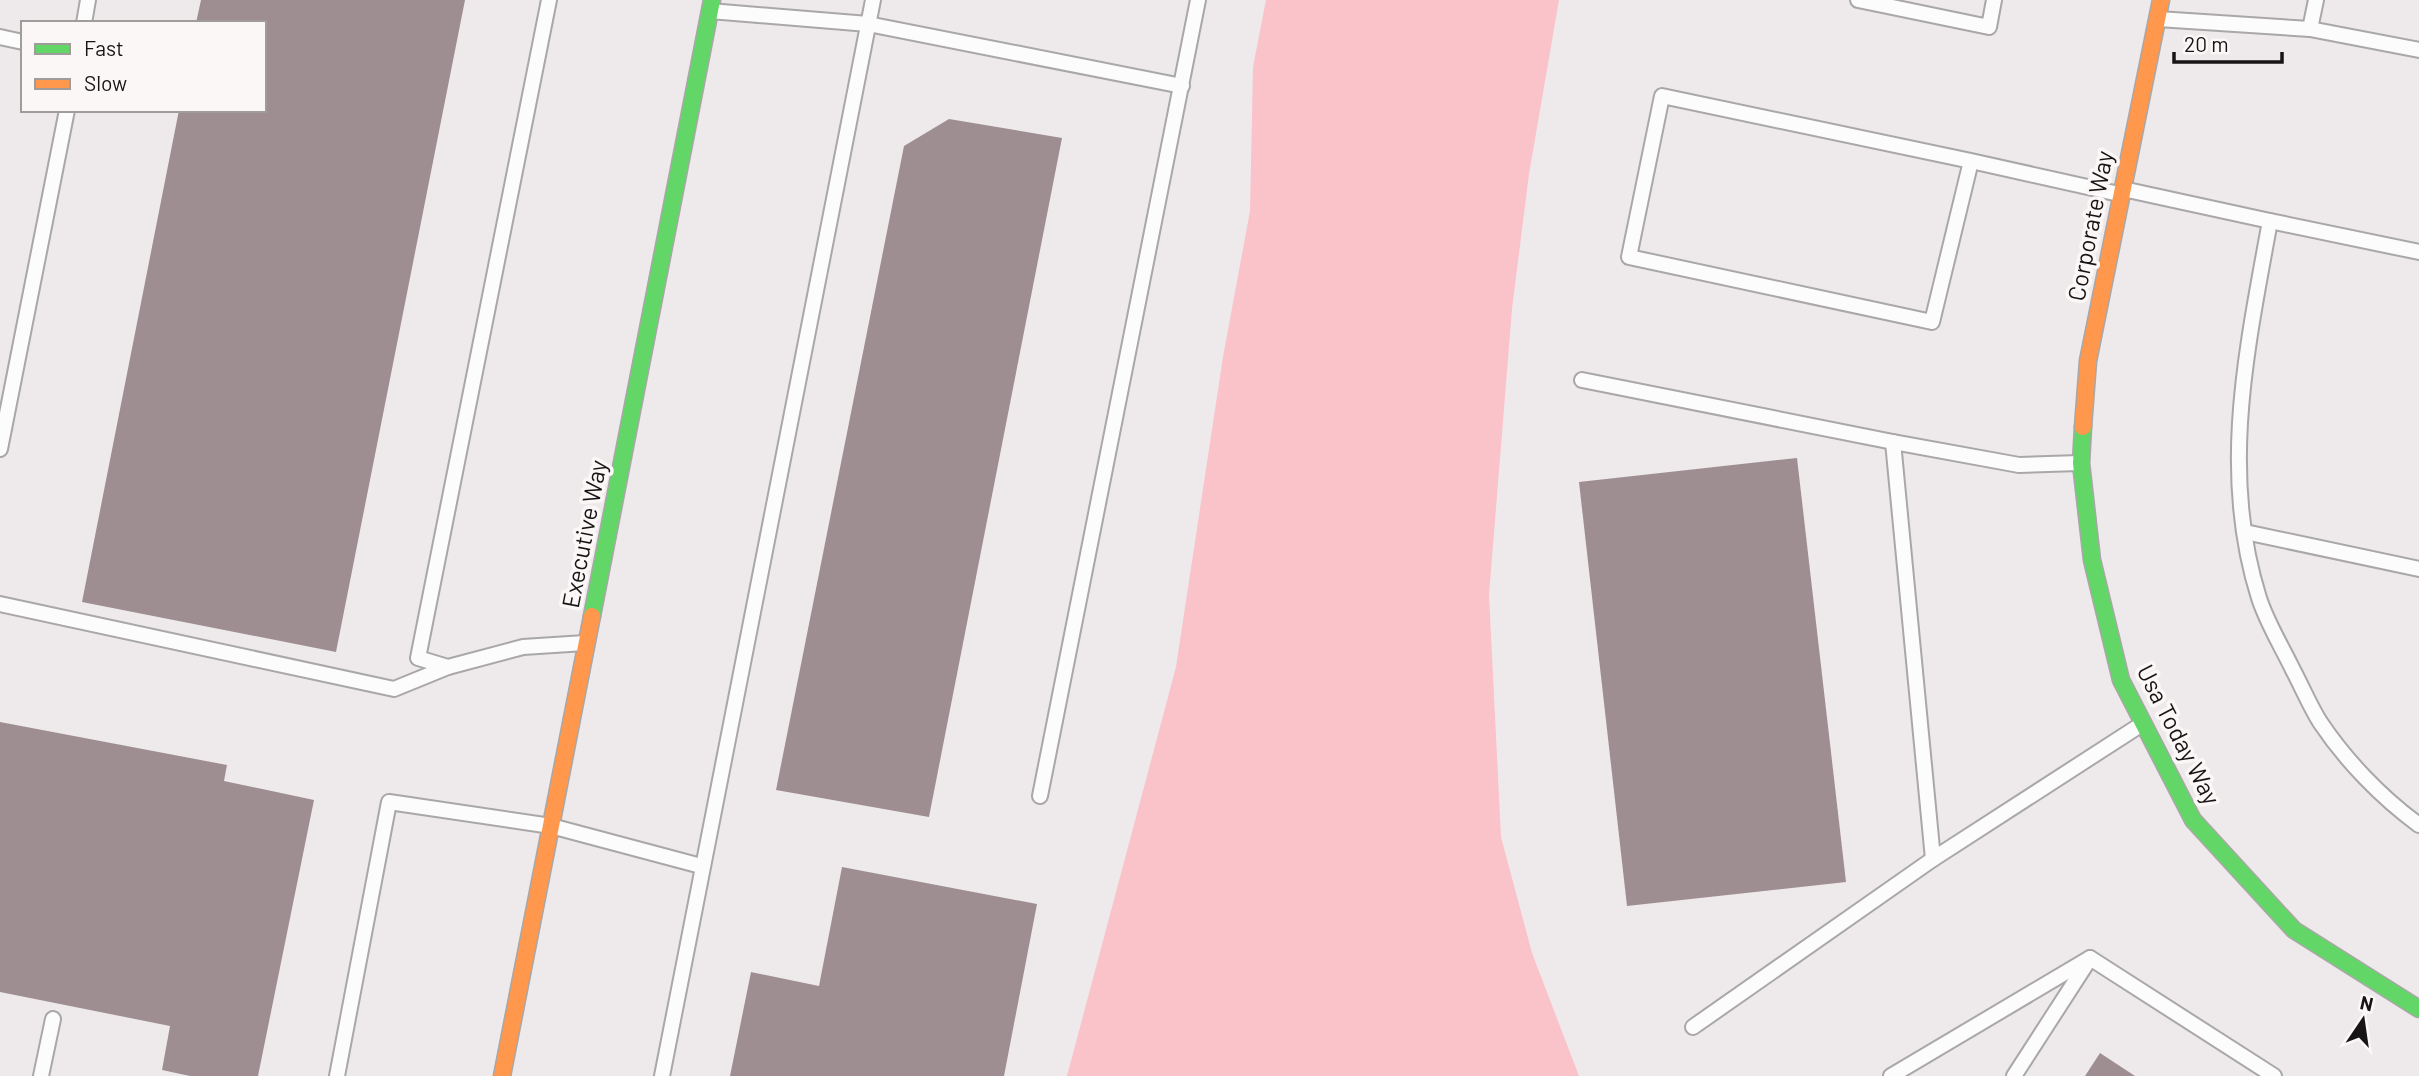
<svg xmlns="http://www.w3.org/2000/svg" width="2419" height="1076" font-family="Barlow,sans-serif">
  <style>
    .water { fill: #fac2c9 }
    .building { fill: #9f8e91 }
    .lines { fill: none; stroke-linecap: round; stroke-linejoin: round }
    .lane-casing { stroke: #a9a7a7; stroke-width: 18 }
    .fast-casing { stroke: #a9a7a7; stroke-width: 19 }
    .slow-casing { stroke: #a9a7a7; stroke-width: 19 }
    .lane { stroke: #fcfcfc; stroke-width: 14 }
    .fast { stroke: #63d668; stroke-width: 16 }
    .slow { stroke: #ff974d; stroke-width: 16 }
    .labels { text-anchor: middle; stroke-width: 7; stroke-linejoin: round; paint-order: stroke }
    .street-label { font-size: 24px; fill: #161414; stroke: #fcf7f7 }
  </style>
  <rect width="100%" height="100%" fill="#eeeaeb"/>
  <path class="water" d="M1266,0h293l-30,174 -17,135 -23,286 12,242 31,116 47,123h-512l109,-409 47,-310 27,-146 3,-144z"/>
  <g class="building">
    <path d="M201,0h264l-129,652 -254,-50 97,-492h85v-87h-68z"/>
    <path d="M949,119l113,19 -133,679 -153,-27 128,-644z"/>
    <path d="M1797,458l49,424 -219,24 -48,-424z"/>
    <path d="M0,722l227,43 -3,16 90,19 -56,276h-68l-28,-6 8,-44 -170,-34z"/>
    <path d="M842,867l195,37 -33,172h-274l21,-104 68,14z"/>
    <path d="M2100,1053l35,23h-50z"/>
  </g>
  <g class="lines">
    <g class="lane-casing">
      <g id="lane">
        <path d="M549,0l-131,658 30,9 75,-20 62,-4"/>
        <path d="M1858,0l131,27 5,-27"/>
        <path d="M710,11l158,13 314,62"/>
        <path d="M2158,19l152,10 109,21"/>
        <path d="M84,23l4,-23"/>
        <path d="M2310,29l6,-29"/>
        <path d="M0,37l23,5"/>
        <path d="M1971,161l-39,161 -303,-65 33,-161 309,65 148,33"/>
        <path d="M2123,189l147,32c-23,127 -51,251 -11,377 8,25 23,49 34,72 9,17 17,36 27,52 26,39 62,76 99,103"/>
        <path d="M2270,221l149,31"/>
        <path d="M1582,380l311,62 126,23 61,-2"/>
        <path d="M1893,442l40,417"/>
        <path d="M0,449l67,-339"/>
        <path d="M2245,532l174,37"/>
        <path d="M0,604l394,85 54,-22"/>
        <path d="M1040,796l158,-796"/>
        <path d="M2090,958l184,118"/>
        <path d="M1693,1027l240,-168 209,-135"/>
        <path d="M41,1076l12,-57"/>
        <path d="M337,1076l52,-274 162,24 150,40"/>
        <path d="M662,1076l211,-1076"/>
        <path d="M1891,1076l199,-118"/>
        <path d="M2014,1076l73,-113"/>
      </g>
    </g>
    <g class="fast-casing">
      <g id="fast">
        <path d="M2083,427l-2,36 11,97 29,120 72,140 101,110 125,79"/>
        <path d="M592,616l120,-616"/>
      </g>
    </g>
    <g class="slow-casing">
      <g id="slow">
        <path d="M2083,427l5,-66 73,-361"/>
        <path d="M502,1076l90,-460"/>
      </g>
    </g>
    <use href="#lane" class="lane"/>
    <use href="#fast" class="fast"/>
    <use href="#slow" class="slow"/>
  </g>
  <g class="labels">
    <g class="street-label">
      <text transform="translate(2091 226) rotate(-79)" y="8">Corporate Way</text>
      <text transform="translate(585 534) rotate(-79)" y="8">Executive Way</text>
      <text transform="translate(2178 735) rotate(63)" y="8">Usa Today Way</text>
    </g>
  </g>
  <rect x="21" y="21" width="245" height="91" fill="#fcf7f7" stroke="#a09c9c" stroke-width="2"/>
  <rect x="35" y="44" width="35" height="10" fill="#63d668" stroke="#a09c9c" stroke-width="2"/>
  <text x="84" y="56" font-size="21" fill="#161414">Fast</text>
  <rect x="35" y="79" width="35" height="10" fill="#ff974d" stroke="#a09c9c" stroke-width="2"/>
  <text x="84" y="91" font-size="21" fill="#161414">Slow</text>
  <g transform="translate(2363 1020) rotate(13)" stroke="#fcf7f7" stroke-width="5" paint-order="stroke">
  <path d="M0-5L12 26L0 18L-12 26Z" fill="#161414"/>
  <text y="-10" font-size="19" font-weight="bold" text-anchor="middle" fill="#161414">N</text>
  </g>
  <path d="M2174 52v10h108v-10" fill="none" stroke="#161414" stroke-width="3.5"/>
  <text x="2184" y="52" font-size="21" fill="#161414" stroke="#fcf7f7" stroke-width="5" paint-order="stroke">20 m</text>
</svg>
